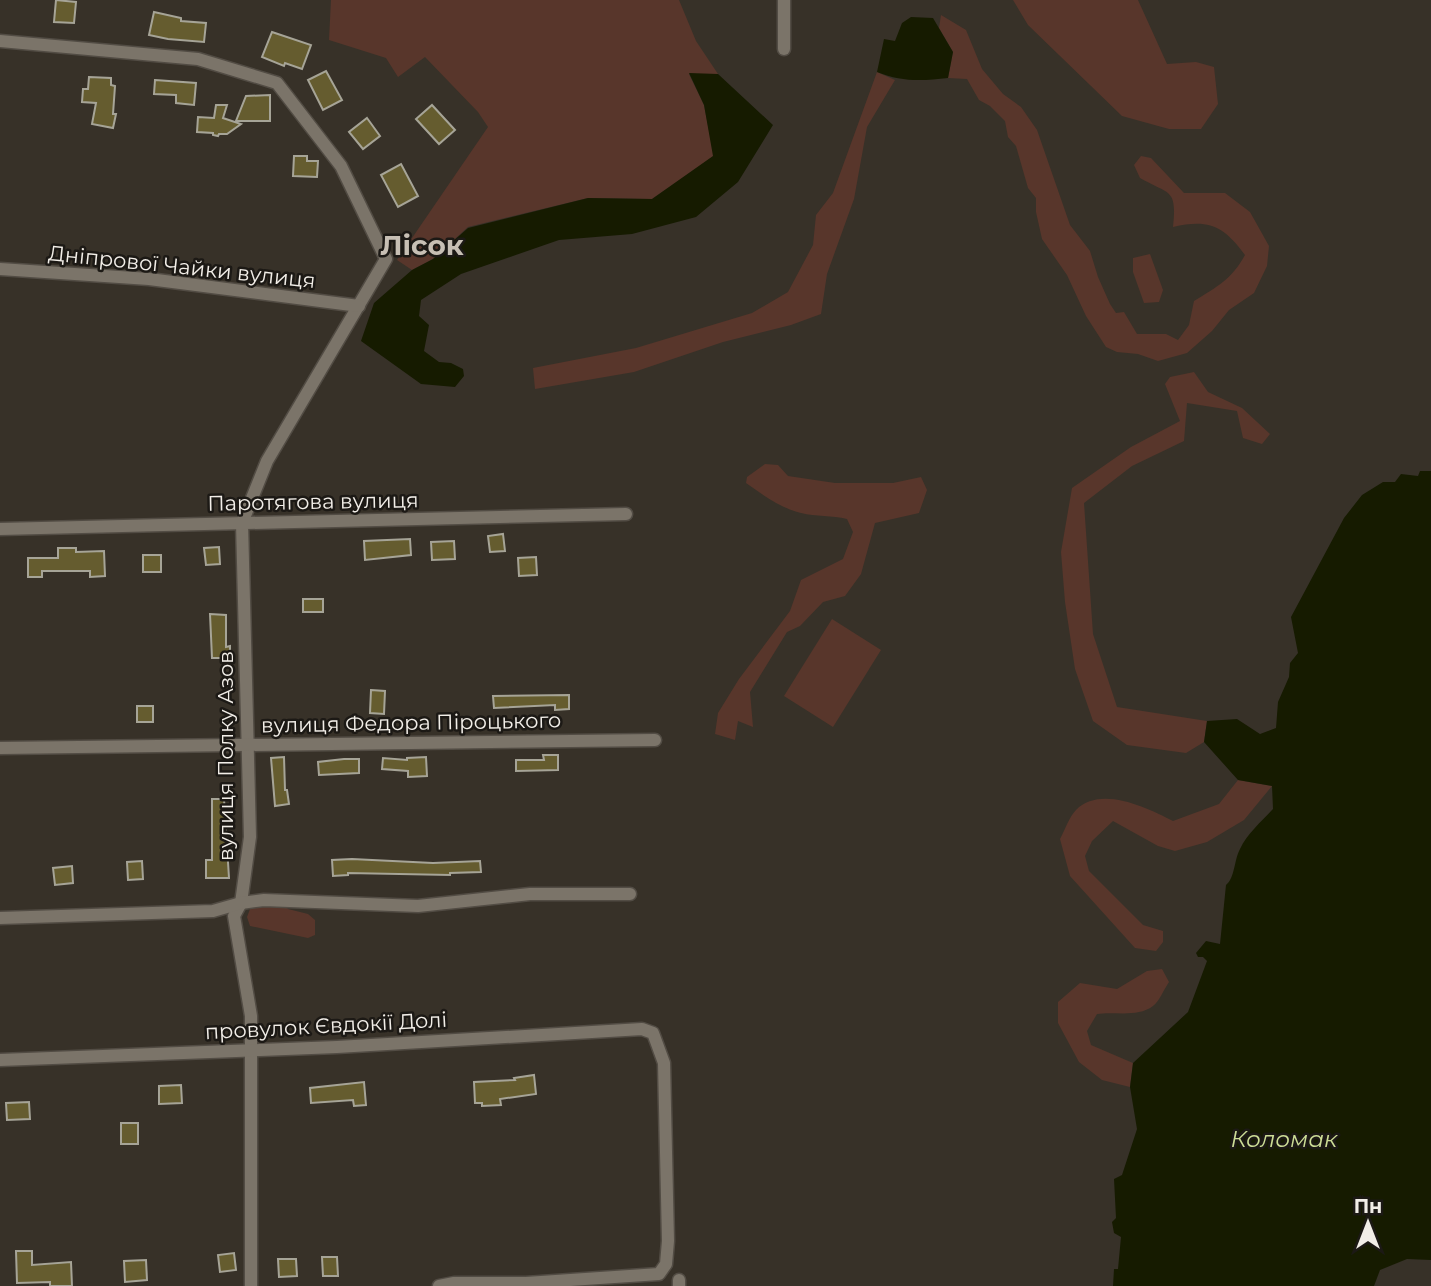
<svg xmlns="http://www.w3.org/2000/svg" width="1431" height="1286" font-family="Montserrat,sans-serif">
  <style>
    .green { fill: #58362b }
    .water { fill: #161b00 }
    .building { fill: #655c2f; stroke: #a6a497; stroke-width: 2 }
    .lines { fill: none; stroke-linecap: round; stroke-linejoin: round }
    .street-casing { stroke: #524c44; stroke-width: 15 }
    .street { stroke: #7b7469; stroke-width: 12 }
    .labels { text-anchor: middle; stroke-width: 5; stroke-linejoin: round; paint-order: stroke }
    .street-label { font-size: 21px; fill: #f2eee8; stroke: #1c1915 }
    .water-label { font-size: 23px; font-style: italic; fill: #cddd96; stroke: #1c1915 }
    .district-label { font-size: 28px; font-weight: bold; fill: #c7bfb4; stroke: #1c1915 }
  </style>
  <rect width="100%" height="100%" fill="#373128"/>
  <g class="green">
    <path d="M331,0h348l17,41 22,33h-29l15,31 10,51 -62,43 -64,-1 -120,29 -35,32 -21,11 -15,-10 91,-133 -10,-15 -53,-55 -27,20 -12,-19 -57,-18z"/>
    <path d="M1013,0h125l29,64 29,-2 18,5 4,37 -17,25h-32l-47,-13 -94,-91z"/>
    <path d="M941,15l25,15 16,39 21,25 18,13 16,23 33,95 20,26 8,26 12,27 6,9 8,-1 13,22h29l12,6 11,-15 5,-24c23,-14 38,-22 51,-46 -22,-30 -37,-36 -72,-28 4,-39 -3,-32 -33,-49l-6,-13 7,-9 10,2 33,35h41l25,19 19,34 -2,20 -13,27 -25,17 -17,21 -25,22 -29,8 -20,-7 -21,-2 -11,-5 -20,-31 -19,-41 -25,-36 -6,-27v-14l-8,-10 -12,-42 -8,-9 -3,-16 -15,-15 -11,-6 -12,-21 -19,-1 5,-26 -14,-24z"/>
    <path d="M877,72l18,8 -28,47 -13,72 -27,75 -6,40 -30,11 -68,17 -89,30 -99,17 -2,-21 103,-20 116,-35 36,-21 25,-47 3,-30 17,-22z"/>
    <path d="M1150,254l13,36 -4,12 -15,1 -11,-31v-14z"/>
    <path d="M1194,372l14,20 34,16 28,26 -8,10 -19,-6 -6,-27 -50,-8 -3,38 -52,25 -48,37 9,131 24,73 90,14 -3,21 -18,11 -59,-8 -34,-24 -18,-52 -10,-67 -4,-50 11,-64 59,-41 49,-26 -15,-37 5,-7z"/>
    <path d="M765,464l13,1 10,11 47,7h58l28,-6 6,13 -8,23 -44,10 -14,51 -16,22 -22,6 -23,24 -13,6 -37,60 3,35 -15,-6 -3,19 -20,-6 3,-21 21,-34 51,-68 11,-31 42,-21 10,-27 -6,-13c-15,-4 -31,-2 -46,-6 -21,-5 -38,-18 -55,-30l1,-6z"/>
    <path d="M832,619l49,31 -48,77 -49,-31z"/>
    <path d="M1238,780l34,6 -28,34 -37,22 -32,9 -17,-5 -45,-25 -21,20 -7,15 4,15 54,54 20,6v11l-7,9 -21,-3 -65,-72 -10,-37c5,-9 9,-22 16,-29 25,-25 71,-2 97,11l46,-17z"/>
    <path d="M262,904l23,1 3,4 20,5 7,6v15l-7,3 -58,-12 -3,-9 3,-8z"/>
    <path d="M1162,969l7,13c-5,7 -10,20 -16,24 -16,12 -39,5 -56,8l-10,17 4,14 42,18 -3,24 -28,-7 -23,-18 -21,-39v-21l22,-19 37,6 30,-18z"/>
  </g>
  <g class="water">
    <path d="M911,17l22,1 20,34 -5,26c-26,3 -47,4 -71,-6l7,-33 11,2 7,-18z"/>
    <path d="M689,73l29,1 55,51 -35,57 -42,35 -64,17 -73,6 -98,34 -40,26 -2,16 10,9 -5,26 15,11 12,1 12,6 1,7 -9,11 -34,-3 -60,-43 13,-38 38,-33 21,-11 35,-31 120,-30 64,1 61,-43 -9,-51z"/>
    <path d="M1420,471h11v789l-24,-1 -27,11 -6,16h-261l1,-17h4l3,-32 -7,-4 -2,-11 4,-4 -2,-39 8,-4 15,-46 -7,-42 3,-24 55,-51 19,-51 -4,-4h-5l-2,-4 10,-12 14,3 6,-59c9,-7 8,-25 14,-36 7,-15 22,-28 33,-40l-1,-23 -34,-6 -34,-38 3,-21 30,-2 23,15 16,-6 2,-26 11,-25 1,-14 8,-10 -7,-36 53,-99 18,-23 21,-13h12l6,-8 17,2z"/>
  </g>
  <g class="building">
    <path d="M56,0l20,2 -2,21 -20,-1z"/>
    <path d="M154,12l27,6v3l25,2 -2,19 -36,-3 -19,-4z"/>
    <path d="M272,32l39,13 -9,24 -17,-6 -1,3 -22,-9z"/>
    <path d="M326,71l16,29 -19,10 -15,-30z"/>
    <path d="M89,77l22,1v7l4,1 -2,28h3l-3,14 -21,-4 4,-21 -14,-1 1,-13h5z"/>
    <path d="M155,80l41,3 -2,22 -18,-2v-8l-22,-1z"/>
    <path d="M270,95v26h-34l10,-25z"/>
    <path d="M216,105h11l-4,13 18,6 -14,10h-8l-1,2 -5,-1v-2l-16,-1 1,-15 16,1z"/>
    <path d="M432,105l23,25 -16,14 -23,-25z"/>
    <path d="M367,118l13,18 -17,13 -14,-17z"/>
    <path d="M294,156h13v5h11l-1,16 -24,-1z"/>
    <path d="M401,164l17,32 -20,11 -17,-32z"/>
    <path d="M503,534l2,17 -15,1 -2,-16z"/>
    <path d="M410,539l1,16 -46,5 -1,-19z"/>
    <path d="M454,541l1,18 -23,1 -1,-18z"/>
    <path d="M219,547l1,17 -14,1 -2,-17z"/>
    <path d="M58,548h18v4l28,-1 1,25 -15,1v-6h-48v6h-14v-19h30z"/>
    <rect x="143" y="555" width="18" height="17"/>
    <path d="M536,557l1,18 -18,1 -1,-18z"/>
    <rect x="303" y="599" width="20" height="13"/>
    <path d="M210,614l16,1v32l4,-1v12h-18z"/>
    <path d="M371,690l14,1 -1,23 -14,-1z"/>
    <path d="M569,695v14l-14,1v-5l-61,3 -1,-12z"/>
    <rect x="137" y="706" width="16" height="16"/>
    <path d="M543,755h15v15l-42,1v-11h28z"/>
    <path d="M284,757l1,33h2l2,14 -14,2 -4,-48z"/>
    <path d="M426,757l1,19 -19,1v-6l-26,-2 1,-11 24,2v-2z"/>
    <path d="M344,759h15v14l-40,2 -1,-13z"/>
    <path d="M212,799h12l5,79h-23v-18h6z"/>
    <path d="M352,859l81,4 47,-2 1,11 -31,1v2l-102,-2v2l-15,1 -1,-16z"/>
    <path d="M142,861l1,18 -15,1 -1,-18z"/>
    <path d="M72,866l1,17 -18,2 -2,-17z"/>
    <path d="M534,1075l2,19 -36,5 1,6 -19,1v-3h-7l-1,-21 41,-2 -1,-2z"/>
    <path d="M364,1082l2,23 -12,1 -1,-6 -42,3 -1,-15z"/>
    <path d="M181,1085l1,18 -23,1v-18z"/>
    <path d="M29,1102l1,17 -23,1 -1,-17z"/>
    <rect x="121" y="1123" width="17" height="21"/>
    <path d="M16,1251h16v14l39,-3 1,24h-22v-4l-33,1z"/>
    <path d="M234,1253l2,17 -16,2 -2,-17z"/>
    <path d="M322,1257h15l1,19h-15z"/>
    <path d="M278,1259h18l1,17 -18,1z"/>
    <path d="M146,1260l1,20 -22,2 -1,-21z"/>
  </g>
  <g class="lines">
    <g class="street-casing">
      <g id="street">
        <path d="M0,41l198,18 79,24 64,83 45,93 -119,202 -25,62 8,314 -9,66 -7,13 17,100v270"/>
        <path d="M784,49v-49"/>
        <path d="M0,269l149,10 210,27"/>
        <path d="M0,529l626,-15"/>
        <path d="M0,748l655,-8"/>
        <path d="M0,918l213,-7 28,-8 23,-3 154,6 112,-12h100"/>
        <path d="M0,1060l337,-13 305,-18 11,4 11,30 4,178 -2,23 -7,10 -133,9h-72l-15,3"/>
        <path d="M679,1280v6"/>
      </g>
    </g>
    <use href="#street" class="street"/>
  </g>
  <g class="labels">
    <g class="street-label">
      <text transform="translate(182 267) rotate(6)" y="7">Дніпрової Чайки вулиця</text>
      <text transform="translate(313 502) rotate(-1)" y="7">Паротягова вулиця</text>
      <text transform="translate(411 723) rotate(-1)" y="7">вулиця Федора Піроцького</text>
      <text transform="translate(226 756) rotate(-90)" y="7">вулиця Полку Азов</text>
      <text transform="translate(326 1026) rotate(-3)" y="7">провулок Євдокії Долі</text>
    </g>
    <g class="water-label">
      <text x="1284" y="1147">Коломак</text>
    </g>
    <g class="district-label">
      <text x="422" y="255">Лісок</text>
    </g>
  </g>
  <g transform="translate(1368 1223)" stroke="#1c1915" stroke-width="5" paint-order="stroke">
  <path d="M0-5L12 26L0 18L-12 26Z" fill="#f2eee8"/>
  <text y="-10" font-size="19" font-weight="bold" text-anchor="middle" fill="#f2eee8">Пн</text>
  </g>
</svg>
